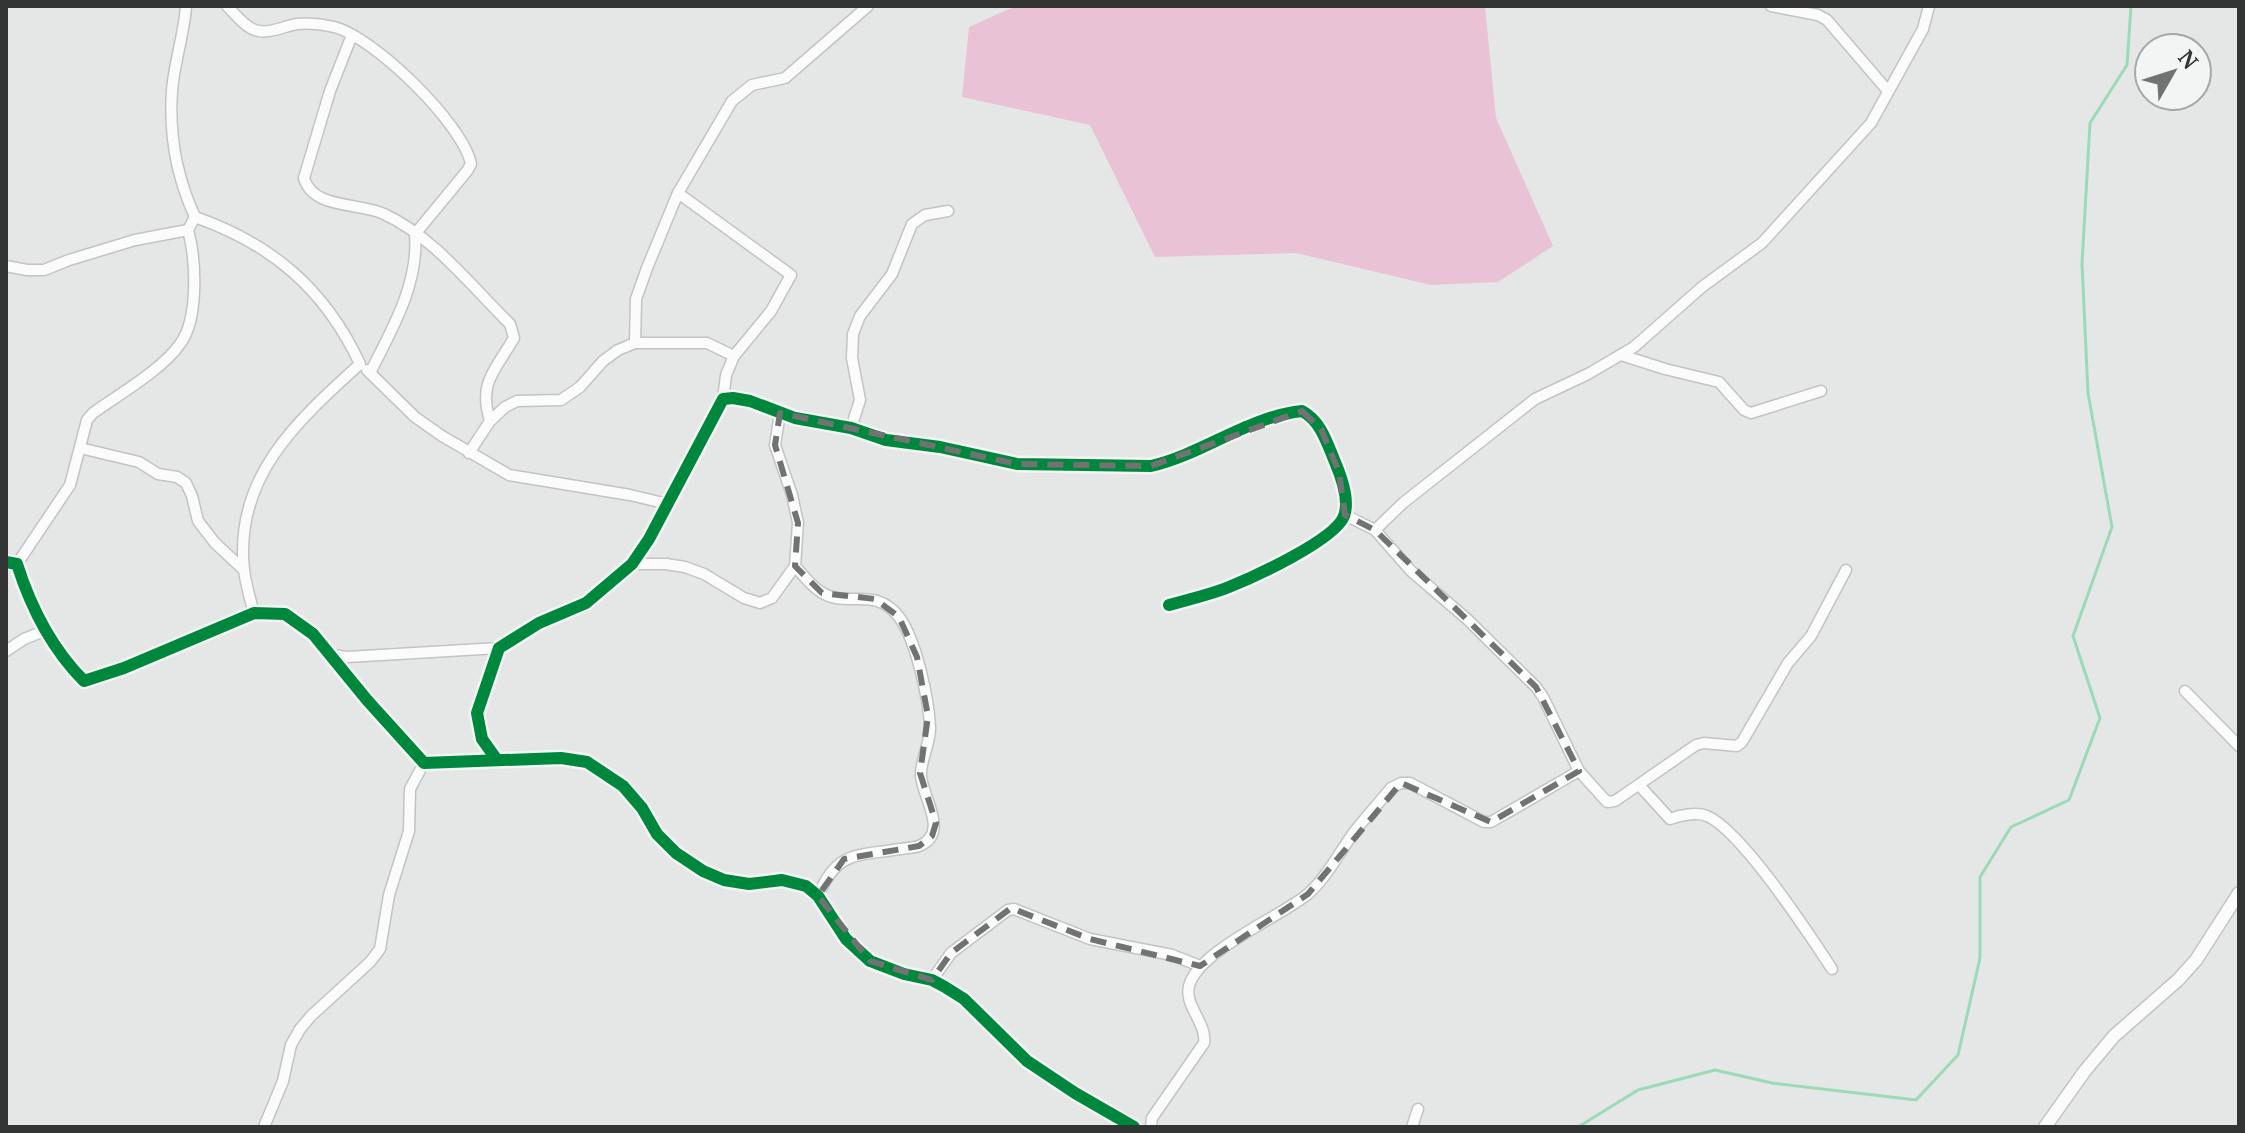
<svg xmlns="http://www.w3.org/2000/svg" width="2245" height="1133" font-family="'PT Serif',serif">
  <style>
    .green { fill: #e9c2d5 }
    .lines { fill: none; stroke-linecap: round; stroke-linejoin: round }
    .stream { stroke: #9bdab7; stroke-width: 3 }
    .minor-casing { stroke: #c2c4c3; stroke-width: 13 }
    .tertiary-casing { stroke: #c2c4c3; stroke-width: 15 }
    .minor { stroke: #fbfbfb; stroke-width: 10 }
    .tertiary { stroke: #fbfbfb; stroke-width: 12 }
    .cycleway-casing { stroke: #f2f5f3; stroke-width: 17 }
    .cycleway { stroke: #00873e; stroke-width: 12 }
    .marked { fill: none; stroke: #717372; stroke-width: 6; stroke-dasharray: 16 10; stroke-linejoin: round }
  </style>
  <rect width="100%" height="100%" fill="#e5e7e6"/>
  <path class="green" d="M1016,6h469l11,112 57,128 -55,36 -67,3 -135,-32 -141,4 -65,-132 -128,-28 7,-70z"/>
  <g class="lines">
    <path class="stream" d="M1578,1127l60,-37 77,-20 57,13 144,17 42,-45 22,-97v-81l31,-50 58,-27 31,-82 -27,-82 39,-109 -24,-134 -6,-129 8,-141 37,-58 4,-59"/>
    <g class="minor-casing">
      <g id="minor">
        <path d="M186,6c-2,29 -12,57 -14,85 -3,43 5,87 23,126 77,27 130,72 165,147 -63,57 -126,113 -116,206 2,15 6,29 10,43"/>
        <path d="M227,6c8,8 18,21 28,24 13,5 29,-4 42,-6 12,-1 25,0 37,3 40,10 129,97 137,137l-4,7 -52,63c4,50 -23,95 -45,139"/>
        <path d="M1771,6l47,9 9,5 61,71"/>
        <path d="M352,35l-22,56 -26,87c9,32 56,24 80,36 50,23 88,73 126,110l4,14c-19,33 -36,44 -24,83"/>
        <path d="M678,193l113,82 -20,36 -37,45 -8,19 -3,24"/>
        <path d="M6,266l21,4h17l25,-10 66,-20 53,-10"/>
        <path d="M635,343l1,-44 11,-31 31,-75 54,-92 20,-16 33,-7 83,-72"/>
        <path d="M1621,355l44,14 54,13 25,28 7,3 70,-22"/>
        <path d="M367,370l48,47 27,19 67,39 121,20 38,9"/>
        <path d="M851,428l9,-28 -8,-42 1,-24 7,-18 32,-42 20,-50 13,-9 23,-4"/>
        <path d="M80,448l59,14 19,12 19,3 9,6 6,13 6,25 17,22 29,27"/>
        <path d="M469,453l21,-32 15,-14 12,-6 44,-1 19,-13 23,-26 15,-11 17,-7h72l27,13"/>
        <path d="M1345,515l30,15 36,41 56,48 69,68 7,10 36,74 28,31 8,-1 81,-56 8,-2 33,3 5,-4 46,-79 23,-27 35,-66"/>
        <path d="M1375,530l28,-27 132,-104 53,-25 46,-27 68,-60 60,-44 109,-120 52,-94 6,-23"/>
        <path d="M6,562l11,2c14,44 34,84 67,117l40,-13 130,-55 31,1 28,20 54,66 57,63 137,-5 26,4 36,24 19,22 15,26 19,19 27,18 21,9 25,4 33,-4 24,6 12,10 28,43 24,22 34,13 28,6 13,7 19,12 63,62 48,32 59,34"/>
        <path d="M17,564l53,-79 17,-65 6,-7c25,-18 70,-44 87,-69 19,-25 16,-85 8,-114l7,-13"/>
        <path d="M632,564h34l19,3 19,7 40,24 16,5 12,-5 23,-32 3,-43 -6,-28 -17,-50 5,-32"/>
        <path d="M795,566c8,9 16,20 26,26 26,17 54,-7 78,25 17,22 30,83 31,111 0,17 -10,33 -9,48 2,23 29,57 -2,70 -6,2 -13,2 -19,3 -43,7 -63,1 -82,47"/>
        <path d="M6,651l18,-12 20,-8"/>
        <path d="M333,655l14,2 152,-9"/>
        <path d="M2185,691l54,55"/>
        <path d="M497,760l-15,-21 -5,-26 22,-65 40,-25 47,-20 46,-39 17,-25 74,-140 10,-1 17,3 45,17 56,10 35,12 54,7 77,17 134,2c52,-12 96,-49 151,-55 19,10 25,32 33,51 6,14 15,38 9,54 -9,24 -90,61 -115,71 -19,8 -40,12 -60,18"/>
        <path d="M1639,785l31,34c10,-4 27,-7 37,-3 35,15 102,118 125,153"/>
        <path d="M932,980l19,-27 57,-43 6,-1 76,30 82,16 28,11"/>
        <path d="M264,1127l19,-46 8,-36 9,-16 11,-13 59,-54 10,-13 9,-54 20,-64 1,-42 14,-26"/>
        <path d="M1151,1127l1,-9 52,-75c3,-20 -20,-37 -15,-57 9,-35 91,-69 119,-92 18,-16 30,-39 44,-59 12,-16 26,-31 39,-47l10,-5h9l74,39h7l88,-51"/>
        <path d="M1412,1127l6,-18"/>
      </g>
    </g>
    <g class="tertiary-casing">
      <path id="tertiary" d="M2045,1127l39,-55 30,-36 64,-56 18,-20 43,-67"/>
    </g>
    <use href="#minor" class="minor"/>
    <use href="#tertiary" class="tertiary"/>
    <g class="cycleway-casing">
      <g id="cycleway">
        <path d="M6,562l11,2c14,44 34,84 67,117l40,-13 130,-55 31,1 28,20 54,66 57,63 137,-5 26,4 36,24 19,22 15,26 19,19 27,18 21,9 25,4 33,-4 24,6 12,10 28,43 24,22 34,13 28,6 13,7 19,12 63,62 48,32 59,34"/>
        <path d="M497,760l-15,-21 -5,-26 22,-65 40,-25 47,-20 46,-39 17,-25 74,-140 10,-1 17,3 45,17 56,10 35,12 54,7 77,17 134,2c52,-12 96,-49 151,-55 19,10 25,32 33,51 6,14 15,38 9,54 -9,24 -90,61 -115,71 -19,8 -40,12 -60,18"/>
      </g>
    </g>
    <use href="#cycleway" class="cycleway"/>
  </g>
  <path class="marked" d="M1302,411l19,18 18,43 6,43 30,15 161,157 43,84 -88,51 -90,-39 -93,111 -108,72 -110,-27 -79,-31 -60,45 -19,27 -62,-19 -52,-65 26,-37 75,-13 13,-10 4,-13 -16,-50 8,-57 -11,-59 -18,-40 -24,-18 -53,-6 -27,-27 3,-43 -23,-78 5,-32 237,51 134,2z"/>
  <rect width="2245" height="1133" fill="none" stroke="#333534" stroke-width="16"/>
  <g transform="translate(2173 72) rotate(51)"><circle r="38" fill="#f2f5f3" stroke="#a6a8a7" stroke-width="2"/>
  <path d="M0-6L14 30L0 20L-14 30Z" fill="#717372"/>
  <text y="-12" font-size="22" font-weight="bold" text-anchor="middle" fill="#333534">N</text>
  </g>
</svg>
